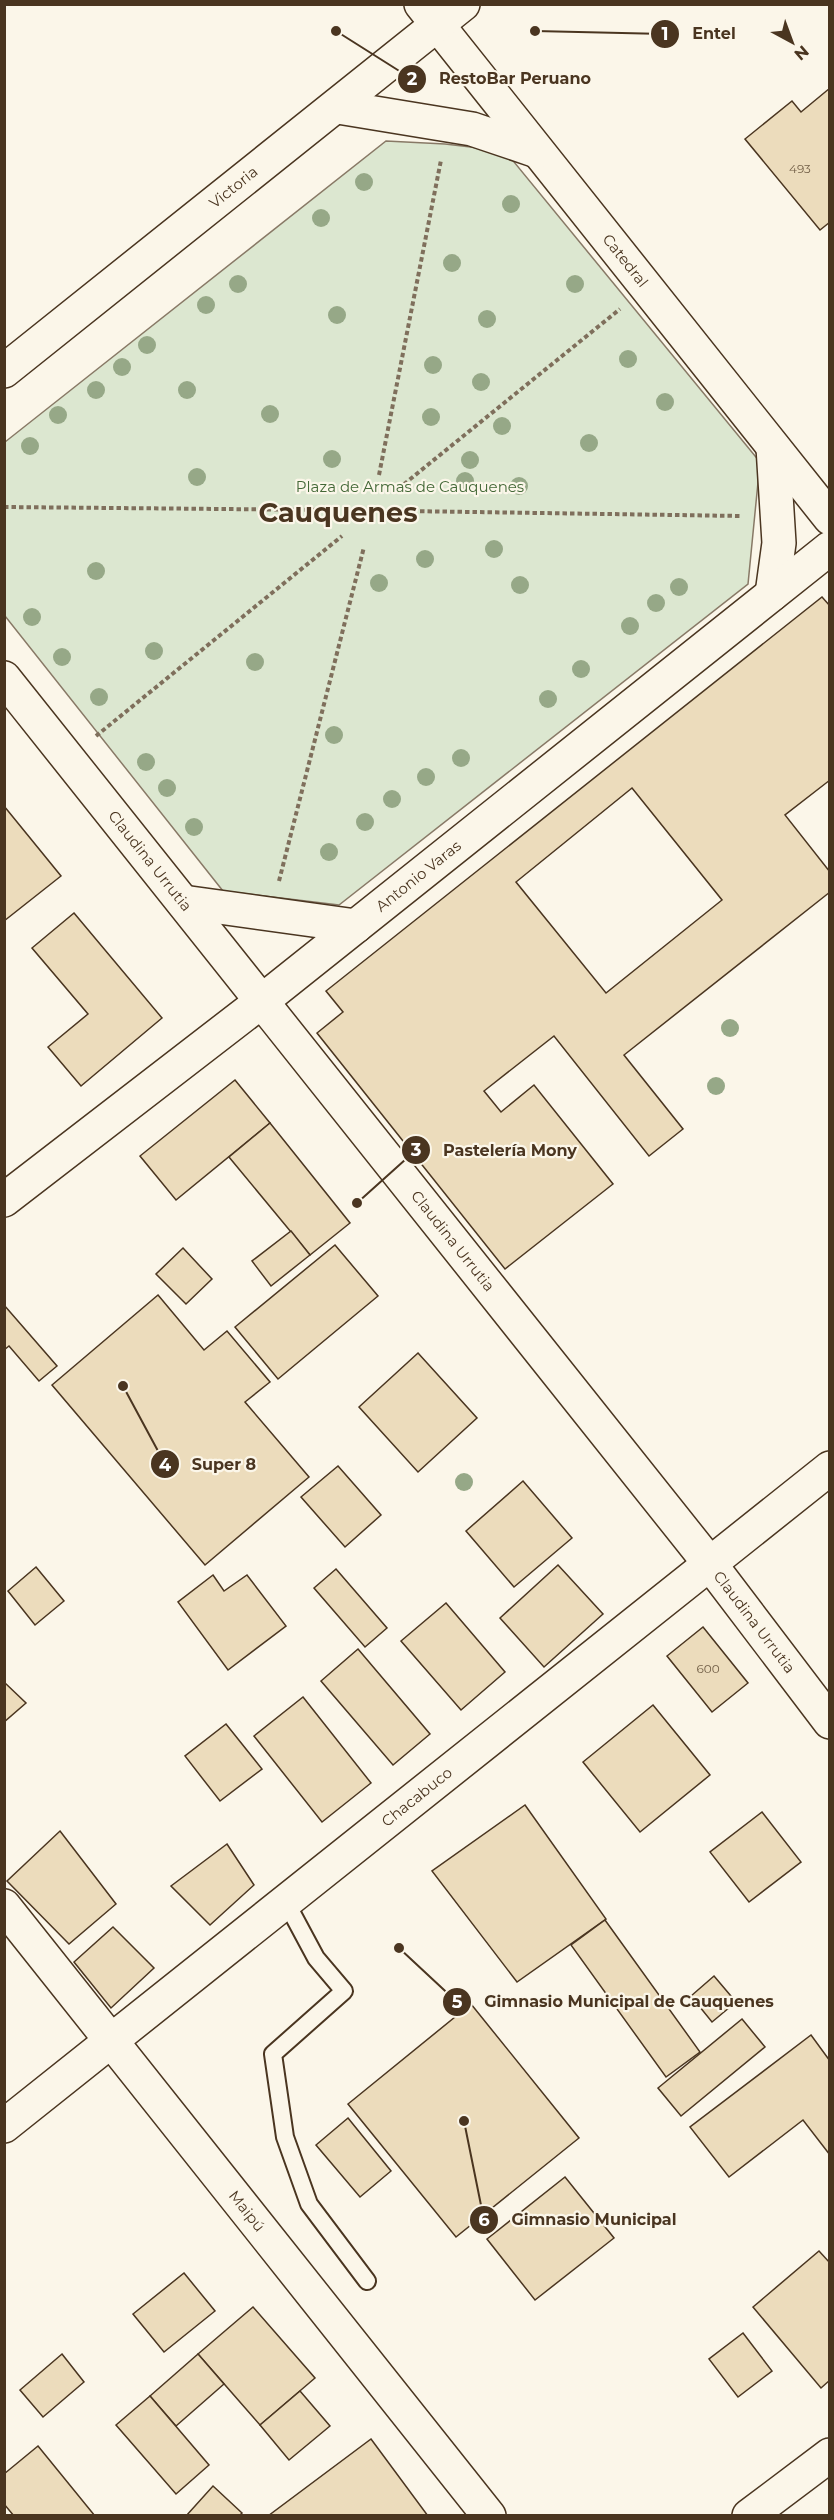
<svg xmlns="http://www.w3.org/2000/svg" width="834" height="2520" font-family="Montserrat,sans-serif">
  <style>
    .green { fill: #dce7d0; stroke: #887966; stroke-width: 1.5 }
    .building { fill: #ecdcbc; stroke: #4a3520; stroke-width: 1.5; fill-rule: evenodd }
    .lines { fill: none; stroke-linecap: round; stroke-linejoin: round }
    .service-casing { stroke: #4a3520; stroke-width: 20 }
    .minor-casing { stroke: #4a3520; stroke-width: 36 }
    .tertiary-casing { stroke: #4a3520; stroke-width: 36 }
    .secondary-casing { stroke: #4a3520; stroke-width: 36 }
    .primary-casing { stroke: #4a3520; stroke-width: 36 }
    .path { stroke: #7f6f5c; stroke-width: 4; stroke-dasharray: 4.5 3; stroke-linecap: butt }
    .service { stroke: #fbf6e9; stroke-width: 16 }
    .minor { stroke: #fbf6e9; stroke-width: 33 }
    .tertiary { stroke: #fbf6e9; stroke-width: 33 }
    .secondary { stroke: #fbf6e9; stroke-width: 33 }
    .primary { stroke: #fbf6e9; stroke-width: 33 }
    .tree { fill: #96a887 }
    .labels { text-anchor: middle; stroke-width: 4.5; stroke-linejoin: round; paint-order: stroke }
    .number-label { font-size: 12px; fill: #725f47 }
    .street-label { font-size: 15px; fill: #4a3520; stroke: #fbf6e9 }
    .park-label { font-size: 15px; fill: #436837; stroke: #fbf6e9 }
    .town-label { font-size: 27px; font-weight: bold; fill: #4a3520; stroke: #fbf6e9 }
    .leader { fill: none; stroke: #4a3520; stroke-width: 2 }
    .callout-dot { fill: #4a3520; stroke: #fbf6e9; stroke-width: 2 }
    .mark-label { font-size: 18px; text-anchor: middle; font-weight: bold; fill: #fff }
    .callout-label { font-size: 16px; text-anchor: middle; font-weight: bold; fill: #4a3520; stroke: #fbf6e9; stroke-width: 4.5; stroke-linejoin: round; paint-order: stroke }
  </style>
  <rect width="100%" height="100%" fill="#fbf6e9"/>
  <path class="green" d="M386,141l59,3 60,7 255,311 -12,122 -409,321 -116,-14 -218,-275v-174z"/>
  <g class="building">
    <path d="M830,88v134l-10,8 -75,-91 47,-38 9,11z"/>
    <path d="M822,597l8,9v174l-45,35 45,57v20l-206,163 59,74 -34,27 -95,-120 -70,55 17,21 33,-27 79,99 -108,85 -188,-236 26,-21 -17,-21zM632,788l90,112 -116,93 -90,-111z"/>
    <path d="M4,806l57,70 -57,45z"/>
    <path d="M74,913l88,105 -81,68 -33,-39 40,-33 -56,-66z"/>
    <path d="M235,1080l35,43 -94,77 -36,-44z"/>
    <path d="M270,1123l80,100 -40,32 -81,-98z"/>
    <path d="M291,1231l19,24 -39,31 -19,-25z"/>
    <path d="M335,1245l43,51 -100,83 -43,-52z"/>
    <path d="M183,1248l29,31 -26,25 -30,-30z"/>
    <path d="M158,1295l46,55 23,-19 43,51 -25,20 64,75 -104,88 -153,-180z"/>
    <path d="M4,1305l53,61 -18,15 -30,-35 -5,4z"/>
    <path d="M418,1353l59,65 -59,54 -59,-65z"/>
    <path d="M338,1466l43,49 -36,32 -44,-50z"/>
    <path d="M523,1481l49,57 -58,49 -48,-56z"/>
    <path d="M558,1565l45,49 -59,53 -44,-49z"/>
    <path d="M36,1567l28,34 -29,24 -27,-34z"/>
    <path d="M336,1569l51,59 -22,19 -51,-59z"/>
    <path d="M213,1575l11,16 23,-16 39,51 -58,44 -50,-68z"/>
    <path d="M446,1603l59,69 -44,38 -60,-69z"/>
    <path d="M703,1627l45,56 -36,29 -45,-56z"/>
    <path d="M358,1649l72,85 -37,31 -72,-84z"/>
    <path d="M4,1682l22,21 -22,19z"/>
    <path d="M303,1697l68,86 -49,39 -68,-86z"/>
    <path d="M653,1705l57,70 -70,57 -57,-70z"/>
    <path d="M226,1724l36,45 -42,32 -35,-45z"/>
    <path d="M525,1805l81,114 -89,63 -85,-111z"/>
    <path d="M762,1812l39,50 -52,40 -39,-50z"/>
    <path d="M60,1831l56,73 -47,40 -62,-63z"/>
    <path d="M227,1844l27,41 -44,40 -39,-39z"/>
    <path d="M605,1920l95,132 -34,25 -95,-132z"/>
    <path d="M113,1927l41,41 -43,40 -37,-46z"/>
    <path d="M714,1976l22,26 -24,20 -21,-26z"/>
    <path d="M471,2004l108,134 -123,99 -108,-133z"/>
    <path d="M742,2019l23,28 -84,69 -23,-28z"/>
    <path d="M811,2035l19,26v94l-27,-35 -74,57 -39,-50z"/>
    <path d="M348,2118l43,53 -31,26 -44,-52z"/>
    <path d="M565,2177l49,61 -79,62 -48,-61z"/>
    <path d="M819,2251l11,12v117l-9,8 -68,-81z"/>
    <path d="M184,2273l31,38 -51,41 -31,-38z"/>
    <path d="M253,2307l62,71 -55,47 -62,-71z"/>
    <path d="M743,2333l29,38 -34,26 -29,-38z"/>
    <path d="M62,2354l22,28 -41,35 -23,-27z"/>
    <path d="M198,2354l26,30 -48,42 -26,-30z"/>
    <path d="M300,2391l30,35 -41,34 -29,-35z"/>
    <path d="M150,2396l59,69 -33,29 -60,-69z"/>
    <path d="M371,2439l57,77h-160z"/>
    <path d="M38,2446l57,70h-81l-10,-12v-30z"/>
    <path d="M213,2486l29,27 -3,3h-53z"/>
  </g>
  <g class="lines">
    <g class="service-casing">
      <path id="service" d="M286,1902l30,56 28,33 -71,63 12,83 24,67 58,77"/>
    </g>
    <g class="minor-casing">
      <g id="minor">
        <path id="s1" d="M4,2126l826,-658"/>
      </g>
    </g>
    <g class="tertiary-casing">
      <path id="tertiary" d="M749,2516l81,-61"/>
    </g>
    <g class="secondary-casing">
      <g id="secondary">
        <path id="s2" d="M421,4l409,514"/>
        <path d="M338,107l134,22 65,22"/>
        <path id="s3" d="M4,371l459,-367"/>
        <path d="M772,594l7,-51 -6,-96"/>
        <path id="s4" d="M4,1200l258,-199 568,-453"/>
      </g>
    </g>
    <g class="primary-casing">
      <g id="primary">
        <path id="s5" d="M4,678l706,886 120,158"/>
        <path d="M183,902l173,24"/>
        <path id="s6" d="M4,1906l485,610"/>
      </g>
    </g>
    <g class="path">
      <path d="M379,475l62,-315"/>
      <path d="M398,489l222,-180"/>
      <path d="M4,507l328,3"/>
      <path d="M405,511l337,5"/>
      <path d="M96,736l246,-200"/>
      <path d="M279,881l85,-334"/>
    </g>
    <use href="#service" class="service"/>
    <use href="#minor" class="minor"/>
    <use href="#tertiary" class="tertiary"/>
    <use href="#secondary" class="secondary"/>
    <use href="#primary" class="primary"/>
  </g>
  <g class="tree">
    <circle cx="364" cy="182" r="9"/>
    <circle cx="511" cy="204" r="9"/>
    <circle cx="321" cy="218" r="9"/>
    <circle cx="452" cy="263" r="9"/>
    <circle cx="238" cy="284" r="9"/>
    <circle cx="575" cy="284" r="9"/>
    <circle cx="206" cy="305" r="9"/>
    <circle cx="337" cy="315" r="9"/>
    <circle cx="487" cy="319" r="9"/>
    <circle cx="147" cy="345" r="9"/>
    <circle cx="628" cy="359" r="9"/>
    <circle cx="433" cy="365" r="9"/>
    <circle cx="122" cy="367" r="9"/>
    <circle cx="481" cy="382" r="9"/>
    <circle cx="96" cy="390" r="9"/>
    <circle cx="187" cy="390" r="9"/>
    <circle cx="665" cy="402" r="9"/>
    <circle cx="270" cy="414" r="9"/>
    <circle cx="58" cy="415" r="9"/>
    <circle cx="431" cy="417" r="9"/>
    <circle cx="502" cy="426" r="9"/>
    <circle cx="589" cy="443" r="9"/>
    <circle cx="30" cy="446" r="9"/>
    <circle cx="332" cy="459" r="9"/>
    <circle cx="470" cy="460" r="9"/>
    <circle cx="197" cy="477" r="9"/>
    <circle cx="465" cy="481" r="9"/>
    <circle cx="519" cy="486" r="9"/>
    <circle cx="494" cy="549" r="9"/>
    <circle cx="425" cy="559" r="9"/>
    <circle cx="96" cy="571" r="9"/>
    <circle cx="379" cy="583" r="9"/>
    <circle cx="520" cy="585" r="9"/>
    <circle cx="679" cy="587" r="9"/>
    <circle cx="656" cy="603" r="9"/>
    <circle cx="32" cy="617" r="9"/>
    <circle cx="630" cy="626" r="9"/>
    <circle cx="154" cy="651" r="9"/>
    <circle cx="62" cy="657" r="9"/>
    <circle cx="255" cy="662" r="9"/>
    <circle cx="581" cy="669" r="9"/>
    <circle cx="99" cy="697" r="9"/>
    <circle cx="548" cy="699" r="9"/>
    <circle cx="334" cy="735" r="9"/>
    <circle cx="461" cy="758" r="9"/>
    <circle cx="146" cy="762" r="9"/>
    <circle cx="426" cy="777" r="9"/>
    <circle cx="167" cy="788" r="9"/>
    <circle cx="392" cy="799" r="9"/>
    <circle cx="365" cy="822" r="9"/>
    <circle cx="194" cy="827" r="9"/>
    <circle cx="329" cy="852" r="9"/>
    <circle cx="730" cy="1028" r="9"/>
    <circle cx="716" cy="1086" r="9"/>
    <circle cx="464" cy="1482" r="9"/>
  </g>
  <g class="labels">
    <g class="number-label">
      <text x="800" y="173">493</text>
      <text x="708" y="1673">600</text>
    </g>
    <g class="street-label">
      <text dy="5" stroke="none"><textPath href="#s3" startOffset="294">Victoria</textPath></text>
      <text dy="5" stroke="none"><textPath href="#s2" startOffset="328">Catedral</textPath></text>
      <text dy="5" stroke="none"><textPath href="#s5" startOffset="234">Claudina Urrutia</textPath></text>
      <text dy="5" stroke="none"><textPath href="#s4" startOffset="526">Antonio Varas</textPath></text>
      <text dy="5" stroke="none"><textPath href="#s5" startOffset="720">Claudina Urrutia</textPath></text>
      <text dy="5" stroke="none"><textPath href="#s5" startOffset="1206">Claudina Urrutia</textPath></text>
      <text dy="5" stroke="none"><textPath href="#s1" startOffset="528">Chacabuco</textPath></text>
      <text dy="5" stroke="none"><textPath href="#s6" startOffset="390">Maipú</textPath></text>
    </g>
    <g class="park-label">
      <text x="410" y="492">Plaza de Armas de Cauquenes</text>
    </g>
    <g class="town-label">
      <text x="338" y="522">Cauquenes</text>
    </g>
  </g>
  <path class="leader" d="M535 31L665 34M336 31L412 79M357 1203L416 1150M123 1386L165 1464M399 1948L457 2002M464 2121L484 2220"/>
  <g class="callout-dot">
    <circle cx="535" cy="31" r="6"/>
    <circle cx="336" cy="31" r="6"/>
    <circle cx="357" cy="1203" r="6"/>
    <circle cx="123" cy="1386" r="6"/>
    <circle cx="399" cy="1948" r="6"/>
    <circle cx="464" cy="2121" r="6"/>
    <circle cx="665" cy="34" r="15"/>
    <circle cx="412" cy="79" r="15"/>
    <circle cx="416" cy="1150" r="15"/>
    <circle cx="165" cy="1464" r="15"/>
    <circle cx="457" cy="2002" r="15"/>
    <circle cx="484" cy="2220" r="15"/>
  </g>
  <g class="mark-label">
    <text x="665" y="40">1</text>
    <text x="412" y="85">2</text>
    <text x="416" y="1156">3</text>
    <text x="165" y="1471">4</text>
    <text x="457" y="2008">5</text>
    <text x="484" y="2226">6</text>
  </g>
  <g class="callout-label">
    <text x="714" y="39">Entel</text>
    <text x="515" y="84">RestoBar Peruano</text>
    <text x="510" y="1156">Pastelería Mony</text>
    <text x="224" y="1470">Super 8</text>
    <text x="629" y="2007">Gimnasio Municipal de Cauquenes</text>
    <text x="594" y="2225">Gimnasio Municipal</text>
  </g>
  <rect width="834" height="2520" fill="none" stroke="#4a3520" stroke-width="12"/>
  <g transform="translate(792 42) rotate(139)" stroke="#fbf6e9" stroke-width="4.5" paint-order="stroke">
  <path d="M0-4.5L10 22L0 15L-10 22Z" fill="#4a3520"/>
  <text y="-9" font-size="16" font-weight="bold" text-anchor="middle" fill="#4a3520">N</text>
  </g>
</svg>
